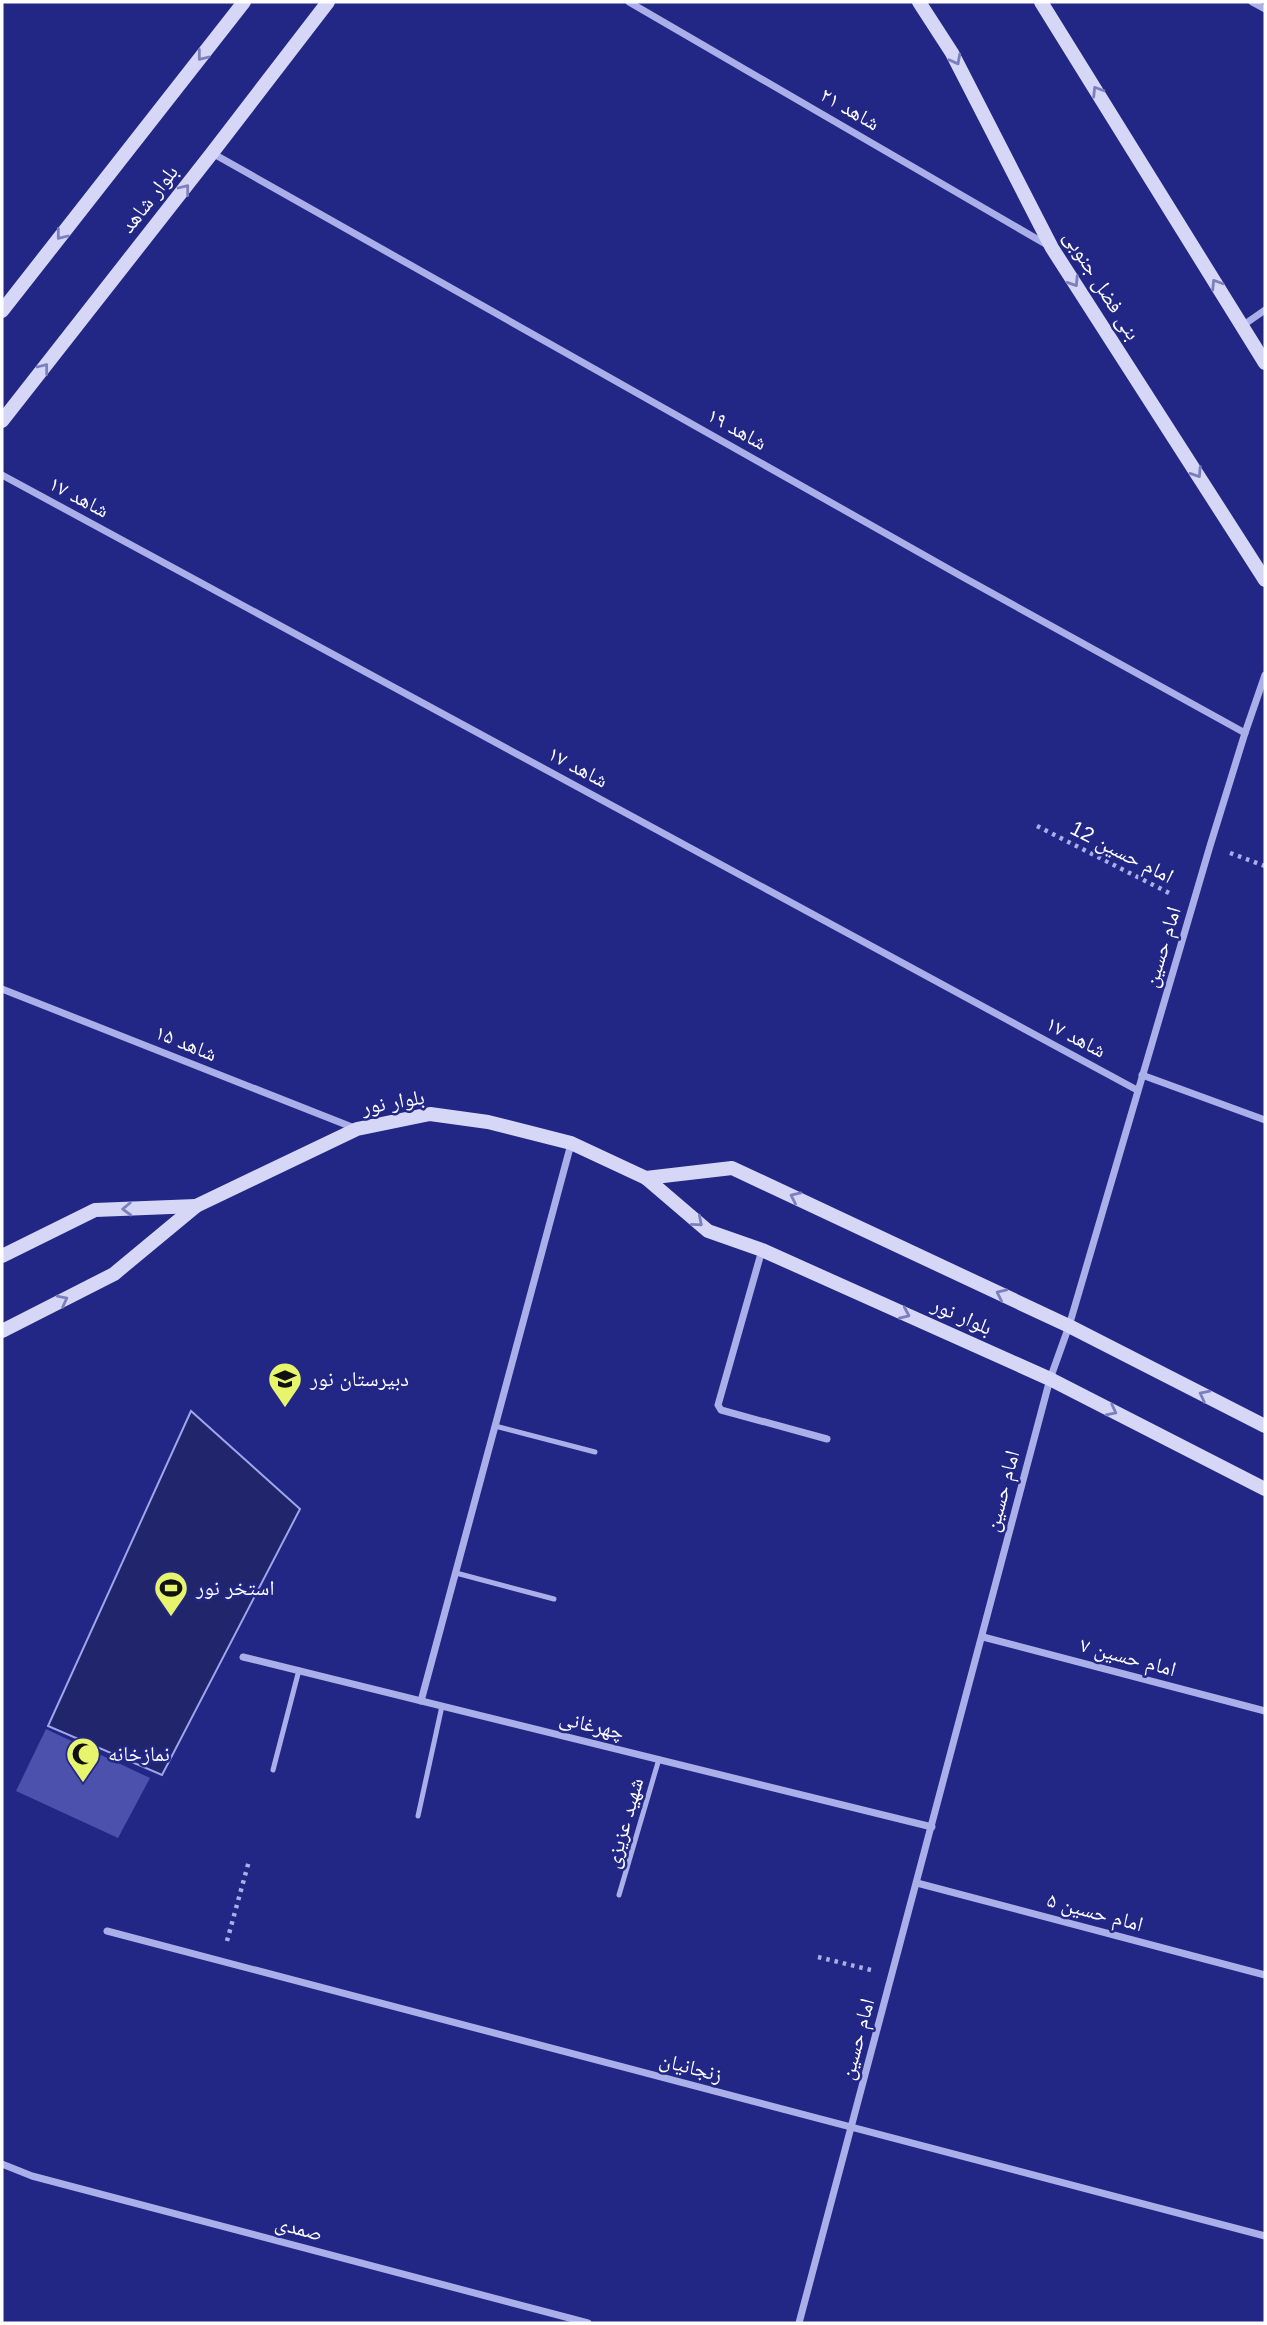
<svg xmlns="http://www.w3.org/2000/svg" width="1267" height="2325" font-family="Arial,'Noto Naskh Arabic',sans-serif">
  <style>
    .water { fill: #21256c; stroke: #9fa5ea; stroke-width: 2 }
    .building { fill: #4b51ad }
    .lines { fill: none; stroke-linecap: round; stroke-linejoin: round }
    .path { stroke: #abafe9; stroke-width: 4.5; stroke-dasharray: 3.5 5; stroke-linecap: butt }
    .lane { stroke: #abafe9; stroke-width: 5 }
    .street { stroke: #abafe9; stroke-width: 7 }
    .secondary { stroke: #d6d7f7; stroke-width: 14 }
    .oneway { stroke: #7c7fbe }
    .labels { text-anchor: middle; stroke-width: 5; stroke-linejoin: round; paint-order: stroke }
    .street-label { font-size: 21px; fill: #fff; stroke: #222785 }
    .poi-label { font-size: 21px; fill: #fff; stroke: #222785; text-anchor: start }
  </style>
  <rect width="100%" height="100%" fill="#222785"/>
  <path class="water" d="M191,1411l109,98 -138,266 -114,-49z"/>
  <path class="building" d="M46,1729l104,49 -32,60 -102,-47z"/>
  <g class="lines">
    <g class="path">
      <path d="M1037,826l136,69"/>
      <path d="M1230,853l35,13"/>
      <path d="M227,1941l22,-80"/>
      <path d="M818,1957l53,13"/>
    </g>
    <g class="lane">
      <path d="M495,1426l100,26"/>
      <path d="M456,1573l98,26"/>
      <path d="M273,1770l26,-100"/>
      <path d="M418,1816l24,-110"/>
      <path d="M619,1895l40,-136"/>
    </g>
    <g class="street">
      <path d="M629,2l420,244"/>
      <path d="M1252,2l13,7"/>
      <path d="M212,153l749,423 284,157"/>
      <path d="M1242,326l23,-16"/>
      <path d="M2,475l1135,615"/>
      <path d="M2,989l355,140"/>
      <path d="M1142,1075l123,45"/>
      <path d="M762,1250l-44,155 3,5 106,29"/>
      <path d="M983,1637l282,74"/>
      <path d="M243,1657l689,170"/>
      <path d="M421,1701l150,-557"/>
      <path d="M917,1883l348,92"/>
      <path d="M107,1931l1158,305"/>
      <path d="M2,2164l30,12 556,147"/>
      <path d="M799,2323l251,-944 19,-53 141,-480 35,-113 20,-58"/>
    </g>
    <g class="secondary">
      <path d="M919,2l33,51 100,195 213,332"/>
      <path d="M1041,2l224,361"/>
      <path d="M2,311l242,-309"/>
      <path d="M2,421l210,-268 116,-151"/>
      <path d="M646,1178l86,-10 337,158 196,100"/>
      <path d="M2,1256l93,-46 101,-4"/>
      <path d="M2,1331l112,-57 82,-68 161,-77 73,-15 58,8 83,21 75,35 62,53 54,19 288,129 215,110"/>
    </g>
  </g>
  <defs><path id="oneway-chevron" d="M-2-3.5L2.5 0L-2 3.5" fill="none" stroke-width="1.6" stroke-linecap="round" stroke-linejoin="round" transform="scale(1.75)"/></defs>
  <g class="oneway">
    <use href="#oneway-chevron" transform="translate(202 56) rotate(128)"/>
    <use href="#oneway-chevron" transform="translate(956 60) rotate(62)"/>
    <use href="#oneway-chevron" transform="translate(1097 91) rotate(-122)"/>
    <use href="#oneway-chevron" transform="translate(185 189) rotate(-52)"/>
    <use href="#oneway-chevron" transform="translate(61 235) rotate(128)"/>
    <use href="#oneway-chevron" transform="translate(1074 282) rotate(57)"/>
    <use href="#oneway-chevron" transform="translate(1216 284) rotate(-122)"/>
    <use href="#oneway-chevron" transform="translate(44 368) rotate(-52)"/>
    <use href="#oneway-chevron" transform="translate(1197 473) rotate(57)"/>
    <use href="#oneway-chevron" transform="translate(795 1197) rotate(-155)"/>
    <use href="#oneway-chevron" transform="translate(127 1209) rotate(178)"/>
    <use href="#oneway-chevron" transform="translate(698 1222) rotate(41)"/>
    <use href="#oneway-chevron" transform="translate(1001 1294) rotate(-155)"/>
    <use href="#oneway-chevron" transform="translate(63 1300) rotate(-27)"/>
    <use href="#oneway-chevron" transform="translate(905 1314) rotate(24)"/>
    <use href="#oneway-chevron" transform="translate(1204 1395) rotate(-153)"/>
    <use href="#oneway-chevron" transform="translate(1112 1411) rotate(27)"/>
  </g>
  <defs>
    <g id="school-pin" transform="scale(1.75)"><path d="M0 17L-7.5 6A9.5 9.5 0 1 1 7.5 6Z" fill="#e7f56d" stroke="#222785"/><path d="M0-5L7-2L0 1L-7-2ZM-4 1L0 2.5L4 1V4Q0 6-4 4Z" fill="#111"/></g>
    <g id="stadium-pin" transform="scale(1.75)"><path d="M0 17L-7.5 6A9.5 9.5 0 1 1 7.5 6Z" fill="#e7f56d" stroke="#222785"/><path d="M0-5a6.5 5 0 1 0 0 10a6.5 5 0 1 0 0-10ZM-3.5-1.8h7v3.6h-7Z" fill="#111"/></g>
    <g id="mosque-pin" transform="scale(1.75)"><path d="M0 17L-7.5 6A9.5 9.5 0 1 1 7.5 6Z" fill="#e7f56d" stroke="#222785"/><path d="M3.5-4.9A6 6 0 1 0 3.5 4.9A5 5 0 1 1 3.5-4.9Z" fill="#111"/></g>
  </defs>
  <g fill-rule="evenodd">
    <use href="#school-pin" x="285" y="1379"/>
    <use href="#stadium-pin" x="171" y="1588"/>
    <use href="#mosque-pin" x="83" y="1754"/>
  </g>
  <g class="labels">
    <g class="street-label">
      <text transform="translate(850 109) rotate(30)" y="7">شاهد ۲۱</text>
      <text transform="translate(149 199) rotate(-52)" y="7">بلوار شاهد</text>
      <text transform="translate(1102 285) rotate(58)" y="7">بنی فضل جنوبی</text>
      <text transform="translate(737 429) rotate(29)" y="7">شاهد ۱۹</text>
      <text transform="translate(79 497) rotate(28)" y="7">شاهد ۱۷</text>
      <text transform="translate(578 767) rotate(28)" y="7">شاهد ۱۷</text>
      <text transform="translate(1122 852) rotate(27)" y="7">امام حسین 12</text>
      <text transform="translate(1162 947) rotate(-73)" y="7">امام حسین</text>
      <text transform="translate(1076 1037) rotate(28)" y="7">شاهد ۱۷</text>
      <text transform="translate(186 1043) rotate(22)" y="7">شاهد ۱۵</text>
      <text transform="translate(393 1102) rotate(-10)" y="7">بلوار نور</text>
      <text transform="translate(962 1316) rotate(24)" y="7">بلوار نور</text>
      <text transform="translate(1002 1491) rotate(-75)" y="7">امام حسین</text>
      <text transform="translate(1128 1657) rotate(15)" y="7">امام حسین ۷</text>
      <text transform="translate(592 1725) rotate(14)" y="7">چهرغانی</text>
      <text transform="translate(624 1823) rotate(-74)" y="7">شهید عزیزی</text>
      <text transform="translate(1095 1912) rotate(15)" y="7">امام حسین ۵</text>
      <text transform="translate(857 2039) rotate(-75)" y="7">امام حسین</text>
      <text transform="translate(691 2067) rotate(15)" y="7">زنجانیان</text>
      <text transform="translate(299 2228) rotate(15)" y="7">صمدی</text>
    </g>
    <g class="poi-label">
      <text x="310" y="1386">دبیرستان نور</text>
      <text x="196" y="1595">استخر نور</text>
      <text x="108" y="1761">نمازخانه</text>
    </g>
  </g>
  <rect width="1267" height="2325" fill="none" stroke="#ffffff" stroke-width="7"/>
</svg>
